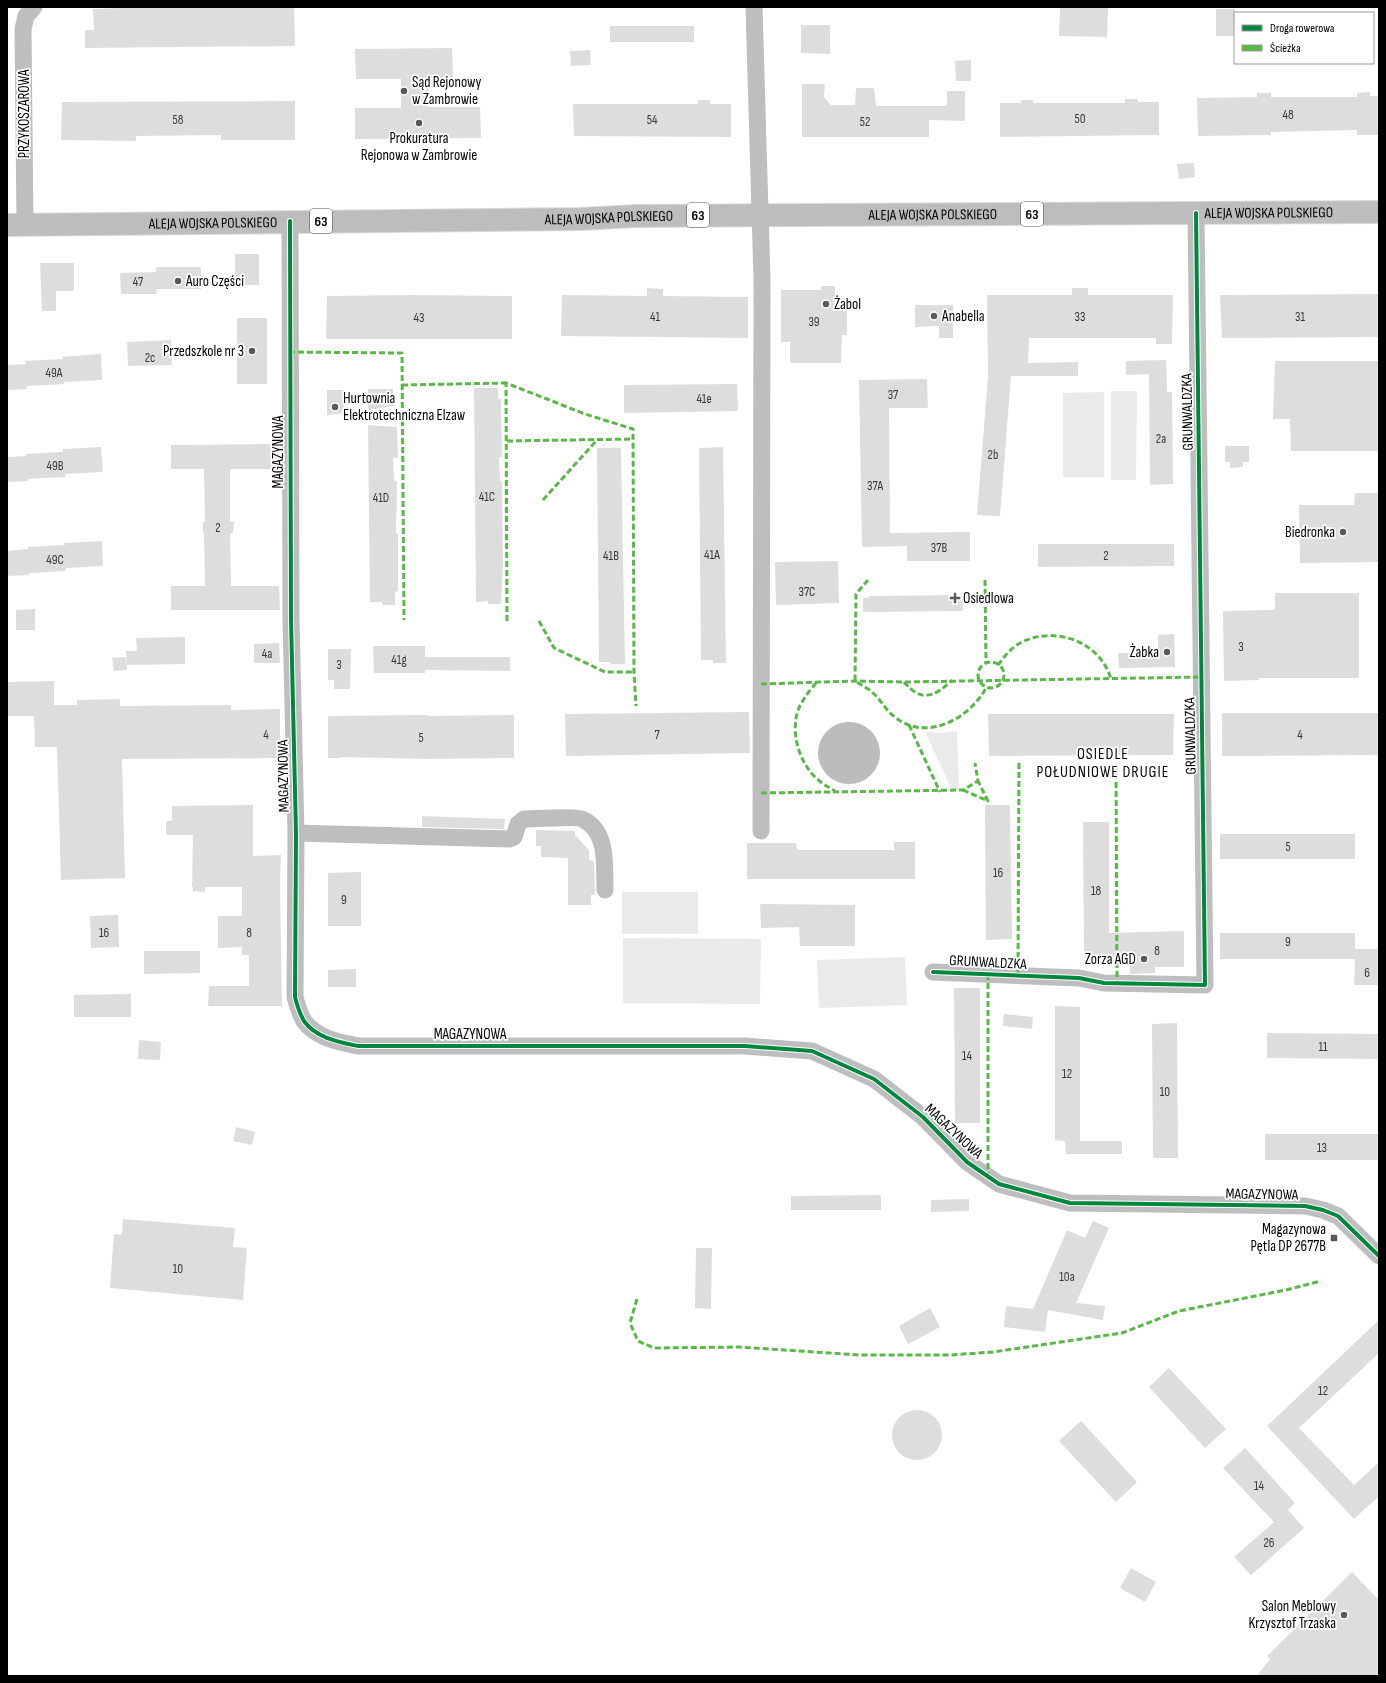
<svg xmlns="http://www.w3.org/2000/svg" width="1386" height="1683" font-family="'Sofia Sans Condensed',sans-serif">
  <style>
    .green { fill: #eaeaea }
    .water { fill: #bcbcbc }
    .building { fill: #ddd }
    .lines { fill: none; stroke-linecap: round; stroke-linejoin: round }
    .primary-casing { stroke: #dbdbdb; stroke-width: 24 }
    .street { stroke: #bebebe; stroke-width: 17 }
    .primary { stroke: #bdbdbd; stroke-width: 22 }
    .quiet { stroke: #58b947; stroke-width: 3; stroke-dasharray: 6 3; stroke-linecap: butt }
    .cycleway-casing { stroke: #fff; stroke-width: 6 }
    .cycleway { stroke: #00873e; stroke-width: 4 }
    .poi-dot { fill: #595959; stroke: #fff; stroke-width: 1.5 }
    .labels { text-anchor: middle; stroke-width: 3.5; stroke-linejoin: round; paint-order: stroke }
    .number-label { font-size: 13px; fill: #373737 }
    .shield { fill: #fff; stroke: #4c4c4c; stroke-width: 1 }
    .shield-label { font-size: 14px; font-weight: bold; fill: #000 }
    .poi-label { font-size: 15px; fill: #000; stroke: #fff; text-anchor: start }
    .street-label { font-size: 15px; fill: #000; stroke: #fff }
    .neighbourhood-label { font-size: 16px; letter-spacing: 1px; fill: #000; stroke: #fff }
  </style>
  <rect width="100%" height="100%" fill="#fff"/>
  <g class="green">
    <path d="M1111,391h26l-1,89h-25z"/>
    <path d="M1104,392v85h-41v-84z"/>
    <path d="M957,731l2,59h-7l-27,-58 16,1z"/>
    <rect x="622" y="892" width="76" height="42"/>
    <path d="M623,938l138,1 -1,65 -137,-1z"/>
    <path d="M905,957l2,48 -88,3 -2,-48z"/>
  </g>
  <circle class="water" cx="849" cy="753" r="31"/>
  <g class="building">
    <path d="M294,7l1,39 -210,2v-18h9l-1,-21 57,-2z"/>
    <path d="M1060,8h48l-1,29 -48,-1z"/>
    <rect x="1216" y="9" width="19" height="27"/>
    <path d="M801,25h29v29l-29,-1z"/>
    <rect x="610" y="26" width="84" height="16"/>
    <path d="M452,48l1,30 -25,1v28h52l1,31 -126,1v-31h46v-29h-45l-1,-30z"/>
    <path d="M590,50l1,15 -20,1 -1,-15z"/>
    <path d="M971,60v21h-15l-1,-20z"/>
    <path d="M802,84h23l-1,13 7,8h24l1,-17h18l2,18h71v-15h18v30l-36,-1v17h-127z"/>
    <path d="M1370,92v4h9v39h-22v-5l-86,2v3l-73,1 -1,-38 60,-1v-4h14v4h86v-4z"/>
    <path d="M1125,99h13v3h21v33l-159,2v-34h21v-3h12v3h92z"/>
    <path d="M698,100h12v4h21v33l-157,-1 -1,-32h125z"/>
    <path d="M295,101v39h-74v-5l-85,1v5l-75,-1 1,-38z"/>
    <path d="M1194,163l1,14 -16,2 -2,-15z"/>
    <rect x="235" y="254" width="24" height="31"/>
    <path d="M40,263h34v28h-18v20h-14z"/>
    <path d="M156,267h45v22h-45l1,5h-36l-1,-21 36,-1z"/>
    <path d="M821,286h14v20h12v29h-5l-1,28h-51v-21h-9v-52h40z"/>
    <path d="M647,288l16,1v7l85,1v41l-187,-2 1,-41 85,1z"/>
    <path d="M1072,288h16v7h85l-1,49h-16v-6h-127l-1,25 50,-1v14h-67l-11,140 -23,-1 11,-138 -1,-82h85z"/>
    <path d="M1379,294v43l-157,1 -2,-43z"/>
    <path d="M412,295l100,1v43h-186l1,-43z"/>
    <path d="M915,305h38v33h-14v-12l-24,1z"/>
    <rect x="237" y="318" width="30" height="66"/>
    <path d="M171,340l1,25 -44,1 -1,-24z"/>
    <path d="M101,354l1,26 -38,2v2l-37,2v3l-20,1v-25l19,-1 -1,-3 38,-2 -1,-2z"/>
    <path d="M1166,360l1,32h5l1,92 -23,1 -1,-111 -23,1v-14z"/>
    <path d="M1275,361h104v90h-88l-1,-32h-17z"/>
    <path d="M927,379l1,29h-39l1,125 80,-1v29h-63v-15l-45,1 -3,-167z"/>
    <path d="M737,384l1,27 -114,2v-28z"/>
    <path d="M474,388h24v11h3l1,58h-3l1,24h2l1,81 -2,42h-13v-3l-12,1z"/>
    <path d="M368,389h25v17l-25,4z"/>
    <path d="M327,390h17v23l-17,2z"/>
    <path d="M368,425l29,2 1,31h-5l1,23h3l-1,52 2,1v57l-3,1v13h-13v-3h-12z"/>
    <path d="M278,444v25h-48v53l4,-1 -1,12h-3l1,53h48l1,24h-109v-24h34l-1,-53h-1v-11h2l-1,-53h-33v-24z"/>
    <path d="M1225,446h24v16h-6v5l-13,1v-6h-5z"/>
    <path d="M101,447l2,25 -38,2v3l-37,2v2l-21,1v-25l19,-1v-2l37,-2v-3z"/>
    <path d="M723,447l3,216h-13v-3h-12l-2,-212z"/>
    <path d="M597,448h24l4,216h-14v-2h-12z"/>
    <path d="M1355,493h24v69l-79,1 -1,-58h55z"/>
    <path d="M102,541l1,25 -37,2v3l-37,2v2l-22,1v-25l21,-2v-2l37,-2 -1,-2z"/>
    <path d="M1038,544h136v22l-136,1z"/>
    <path d="M838,561l1,42 -63,2 -1,-43z"/>
    <path d="M1275,593h84v85h-100v2l-35,1 -1,-70 52,-1z"/>
    <path d="M958,595l1,3h3l1,13 -100,1v-14h5l2,-2z"/>
    <path d="M35,609v21h-19v-20z"/>
    <path d="M1174,634l1,33 -56,1 -1,-15h40v-18z"/>
    <path d="M185,637v27l-58,1 -1,-14h11l-1,-13z"/>
    <path d="M279,643l1,20h-26v-19z"/>
    <path d="M373,646h52v11h85v14l-85,-1v3h-51z"/>
    <path d="M328,649h23l-1,40h-16v-9h-6z"/>
    <path d="M126,657l1,13 -13,1 -2,-13z"/>
    <path d="M54,681v24h23v-5l43,-1v7l111,-1v5l49,-1v49l-158,1 3,119 -64,2 -4,-133h-22l-1,-31h-27v-34z"/>
    <path d="M749,712l1,41 -184,3 -1,-42z"/>
    <path d="M1222,713h157v42l-157,1z"/>
    <path d="M988,714h186l-1,41 -184,1z"/>
    <path d="M413,715h15l-1,1 87,-1v43l-86,1 -87,-2v1h-13v-42z"/>
    <path d="M253,805v51l28,-1 -1,31 2,120h-74l1,-20h40v-31h-7v-8l-24,1v-32h24v-29h-37v5l-12,-1v-4h-1l1,-52h-27v-14h6v-15z"/>
    <path d="M985,805h25l2,134 -26,1z"/>
    <path d="M422,816l83,3 -1,10 -82,-2z"/>
    <path d="M1083,822h26v111l75,-2v36h-29v6l-25,1v-17h-46z"/>
    <path d="M536,830l39,1v4l14,15v10l5,1 1,34h-4v10h-23v-47l-27,-1v-11h-5z"/>
    <rect x="1220" y="834" width="135" height="25"/>
    <path d="M894,842h21v37h-168v-36h49l1,7h97z"/>
    <path d="M361,872v54h-33v-53z"/>
    <path d="M760,904l95,1v41h-55l-1,-19 -38,1z"/>
    <path d="M118,915l1,32 -28,1 -1,-32z"/>
    <path d="M1220,933h135v16h24v36h-25l1,-26h-135z"/>
    <path d="M144,951h56v22l-56,1z"/>
    <path d="M356,969v18h-28v-17z"/>
    <path d="M954,988h26v135h-25z"/>
    <path d="M131,994v23h-57v-22z"/>
    <path d="M1055,1006l25,1v134h42v13h-56l-1,-13 -10,-1z"/>
    <path d="M1004,1014l29,3 -1,12 -29,-3z"/>
    <path d="M1177,1023l1,135h-25l-1,-134z"/>
    <path d="M1267,1033l112,1v25l-112,-1z"/>
    <path d="M139,1040l22,2 -1,18 -22,-1z"/>
    <path d="M236,1127l19,5 -3,13 -19,-4z"/>
    <rect x="1265" y="1134" width="114" height="26"/>
    <path d="M881,1195v15h-90v-14z"/>
    <path d="M969,1199v12l-38,1v-12z"/>
    <path d="M123,1219l112,9 -2,19 14,1 -4,52 -133,-12 4,-54 8,1z"/>
    <path d="M1093,1221l16,7 -33,75 29,3 -2,14 -55,-10 -3,22 -41,-5 2,-21 27,3 34,-79 18,8z"/>
    <path d="M696,1248h16l-1,61 -16,-1z"/>
    <path d="M930,1308l10,19 -32,17 -9,-18z"/>
    <path d="M1379,1320v33l-80,75 55,57 25,-23v34l-25,23 -87,-93z"/>
    <path d="M1169,1368l57,61 -21,19 -56,-61z"/>
    <circle cx="917" cy="1435" r="25"/>
    <path d="M1081,1421l56,61 -21,20 -57,-61z"/>
    <path d="M1245,1448l50,55 -7,7 16,18 -53,47 -17,-18 40,-35 -51,-54z"/>
    <path d="M1131,1568l25,14 -11,20 -25,-14z"/>
    <path d="M1352,1572l27,28v76h-122l13,-17 -3,-3z"/>
  </g>
  <g class="lines">
    <g class="primary-casing">
      <g id="primary">
        <path id="s1" d="M7,225l573,-6 56,-3 743,-4"/>
      </g>
    </g>
    <g class="street">
      <path d="M754,7l8,272 -1,552"/>
      <path d="M290,221l1,398 5,214 -1,164c2,8 5,17 9,24 12,17 35,21 54,25h387l67,5 62,28 49,38 44,45 32,22 71,19 235,3 18,4 15,6 41,40"/>
      <path d="M25,225l-2,-196 3,-13 8,-9"/>
      <path d="M296,833l213,6 5,-2 4,-13 6,-5c9,0 53,-3 58,0 27,12 22,47 23,71"/>
      <path d="M933,972l146,6 25,5 101,2 -9,-772"/>
    </g>
    <use href="#primary" class="primary"/>
    <g class="quiet">
      <path d="M289,352l113,1 2,267"/>
      <path d="M402,385l104,-2"/>
      <path d="M507,441l126,-2"/>
      <path d="M543,500l54,-60"/>
      <path d="M868,580l-12,14 -1,87c6,4 13,7 18,12 9,8 13,18 23,25 31,24 74,0 90,-30"/>
      <path d="M985,580l1,83"/>
      <path d="M507,621l-1,-238 79,31 48,15 1,243 2,34"/>
      <path d="M539,621l15,27 51,24h29"/>
      <circle cx="991" cy="675" r="13"/>
      <path d="M998,665c6,-8 13,-17 22,-22 34,-18 80,-2 91,36"/>
      <path d="M904,682c17,20 30,16 48,-2"/>
      <path d="M816,683c-6,7 -13,16 -17,25 -9,22 -1,52 16,69 6,6 13,10 20,14"/>
      <path d="M761,684l94,-3 49,1 298,-5"/>
      <path d="M909,725l31,67"/>
      <path d="M1116,764l1,219"/>
      <path d="M963,790l25,11 -10,-20"/>
      <path d="M761,793l202,-3 15,-9 -3,-18"/>
      <path d="M988,974v203"/>
      <path d="M1018,976l1,-213"/>
      <path d="M637,1299l-7,24 8,18 16,7 85,-1 121,8h90l43,-3 129,-19 57,-22 107,-21 35,-9"/>
    </g>
    <g class="cycleway-casing">
      <g id="cycleway">
        <path d="M290,221l1,398 5,214 -1,164c2,8 5,17 9,24 12,17 35,21 54,25h387l67,5 62,28 49,38 44,45 32,22 71,19 235,3 18,4 15,6 41,40"/>
        <path d="M933,972l146,6 25,5 101,2 -9,-772"/>
      </g>
    </g>
    <use href="#cycleway" class="cycleway"/>
  </g>
  <g class="poi-dot">
    <circle cx="404" cy="91" r="4"/>
    <circle cx="419" cy="123" r="4"/>
    <circle cx="178" cy="281" r="4"/>
    <circle cx="826" cy="304" r="4"/>
    <circle cx="934" cy="316" r="4"/>
    <circle cx="252" cy="351" r="4"/>
    <circle cx="335" cy="407" r="4"/>
    <circle cx="1343" cy="532" r="4"/>
    <path d="M953 592h4v4h4v4h-4v4h-4v-4h-4v-4h4z"/>
    <circle cx="1167" cy="652" r="4"/>
    <circle cx="1144" cy="959" r="4"/>
    <rect x="1330" y="1234" width="8" height="8" rx="2"/>
    <circle cx="1344" cy="1615" r="4"/>
  </g>
  <g class="labels">
    <g class="number-label">
      <text x="1288" y="119">48</text>
      <text x="1080" y="123">50</text>
      <text x="178" y="124">58</text>
      <text x="652" y="124">54</text>
      <text x="865" y="126">52</text>
      <text x="138" y="286">47</text>
      <text x="655" y="321">41</text>
      <text x="1080" y="321">33</text>
      <text x="1300" y="321">31</text>
      <text x="419" y="322">43</text>
      <text x="814" y="326">39</text>
      <text x="150" y="362">2c</text>
      <text x="54" y="377">49A</text>
      <text x="893" y="399">37</text>
      <text x="704" y="403">41e</text>
      <text x="1161" y="443">2a</text>
      <text x="993" y="459">2b</text>
      <text x="55" y="470">49B</text>
      <text x="875" y="490">37A</text>
      <text x="487" y="501">41C</text>
      <text x="381" y="502">41D</text>
      <text x="218" y="532">2</text>
      <text x="939" y="552">37B</text>
      <text x="712" y="559">41A</text>
      <text x="611" y="560">41B</text>
      <text x="1106" y="560">2</text>
      <text x="55" y="564">49C</text>
      <text x="807" y="596">37C</text>
      <text x="1241" y="651">3</text>
      <text x="267" y="658">4a</text>
      <text x="399" y="664">41g</text>
      <text x="339" y="669">3</text>
      <text x="266" y="739">4</text>
      <text x="657" y="739">7</text>
      <text x="1300" y="739">4</text>
      <text x="421" y="742">5</text>
      <text x="1288" y="851">5</text>
      <text x="998" y="877">16</text>
      <text x="1096" y="895">18</text>
      <text x="344" y="904">9</text>
      <text x="104" y="937">16</text>
      <text x="249" y="937">8</text>
      <text x="1288" y="946">9</text>
      <text x="1157" y="955">8</text>
      <text x="1367" y="977">6</text>
      <text x="1323" y="1051">11</text>
      <text x="967" y="1060">14</text>
      <text x="1067" y="1078">12</text>
      <text x="1165" y="1096">10</text>
      <text x="1322" y="1152">13</text>
      <text x="178" y="1273">10</text>
      <text x="1067" y="1281">10a</text>
      <text x="1323" y="1395">12</text>
      <text x="1259" y="1490">14</text>
      <text x="1269" y="1547">26</text>
    </g>
    <g class="shield">
      <rect x="1021" y="202" width="22" height="24" rx="3"/>
      <rect x="687" y="203" width="22" height="24" rx="3"/>
      <rect x="310" y="209" width="22" height="24" rx="3"/>
    </g>
    <g class="shield-label">
      <text x="1032" y="219">63</text>
      <text x="698" y="220">63</text>
      <text x="321" y="226">63</text>
    </g>
    <g class="poi-label">
      <text x="412" y="87">Sąd Rejonowy<tspan x="412" dy="17">w Zambrowie</tspan></text>
      <text x="419" y="143" text-anchor="middle">Prokuratura<tspan x="419" dy="17">Rejonowa w Zambrowie</tspan></text>
      <text x="186" y="286">Auro Części</text>
      <text x="834" y="309">Żabol</text>
      <text x="942" y="321">Anabella</text>
      <text x="244" y="356" text-anchor="end">Przedszkole nr 3</text>
      <text x="343" y="403">Hurtownia<tspan x="343" dy="17">Elektrotechniczna Elzaw</tspan></text>
      <text x="1335" y="537" text-anchor="end">Biedronka</text>
      <text x="963" y="603">Osiedlowa</text>
      <text x="1159" y="657" text-anchor="end">Żabka</text>
      <text x="1136" y="964" text-anchor="end">Zorza AGD</text>
      <text x="1326" y="1234" text-anchor="end">Magazynowa<tspan x="1326" dy="17">Pętla DP 2677B</tspan></text>
      <text x="1336" y="1611" text-anchor="end">Salon Meblowy<tspan x="1336" dy="17">Krzysztof Trzaska</tspan></text>
    </g>
    <g class="street-label">
      <text transform="translate(24 114) rotate(-90)" y="5">PRZYKOSZAROWA</text>
      <text dy="5" stroke="none"><textPath href="#s1" startOffset="1262">ALEJA WOJSKA POLSKIEGO</textPath></text>
      <text dy="5" stroke="none"><textPath href="#s1" startOffset="926">ALEJA WOJSKA POLSKIEGO</textPath></text>
      <text dy="5" stroke="none"><textPath href="#s1" startOffset="602">ALEJA WOJSKA POLSKIEGO</textPath></text>
      <text dy="5" stroke="none"><textPath href="#s1" startOffset="206">ALEJA WOJSKA POLSKIEGO</textPath></text>
      <text transform="translate(1187 412) rotate(-91)" y="5">GRUNWALDZKA</text>
      <text transform="translate(278 452) rotate(-90)" y="5">MAGAZYNOWA</text>
      <text transform="translate(1190 736) rotate(-91)" y="5">GRUNWALDZKA</text>
      <text transform="translate(283 776) rotate(-91)" y="5">MAGAZYNOWA</text>
      <text transform="translate(988 962) rotate(3)" y="5">GRUNWALDZKA</text>
      <text x="470" y="1039">MAGAZYNOWA</text>
      <text transform="translate(954 1131) rotate(43)" y="5">MAGAZYNOWA</text>
      <text transform="translate(1262 1194) rotate(1)" y="5">MAGAZYNOWA</text>
    </g>
    <g class="neighbourhood-label">
      <text x="1103" y="759">OSIEDLE<tspan x="1103" dy="18">POŁUDNIOWE DRUGIE</tspan></text>
    </g>
  </g>
  <rect width="1386" height="1683" fill="none" stroke="#000000" stroke-width="16"/>
  <rect x="1234" y="12" width="140" height="52" fill="#ffffff" stroke="#999999"/>
  <rect x="1242" y="25" width="20" height="6" fill="#00873e" stroke="#999999"/>
  <text x="1270" y="32" font-size="12" fill="#000000">Droga rowerowa</text>
  <rect x="1242" y="45" width="20" height="6" fill="#58b947" stroke="#999999"/>
  <text x="1270" y="52" font-size="12" fill="#000000">Ścieżka</text>
</svg>
